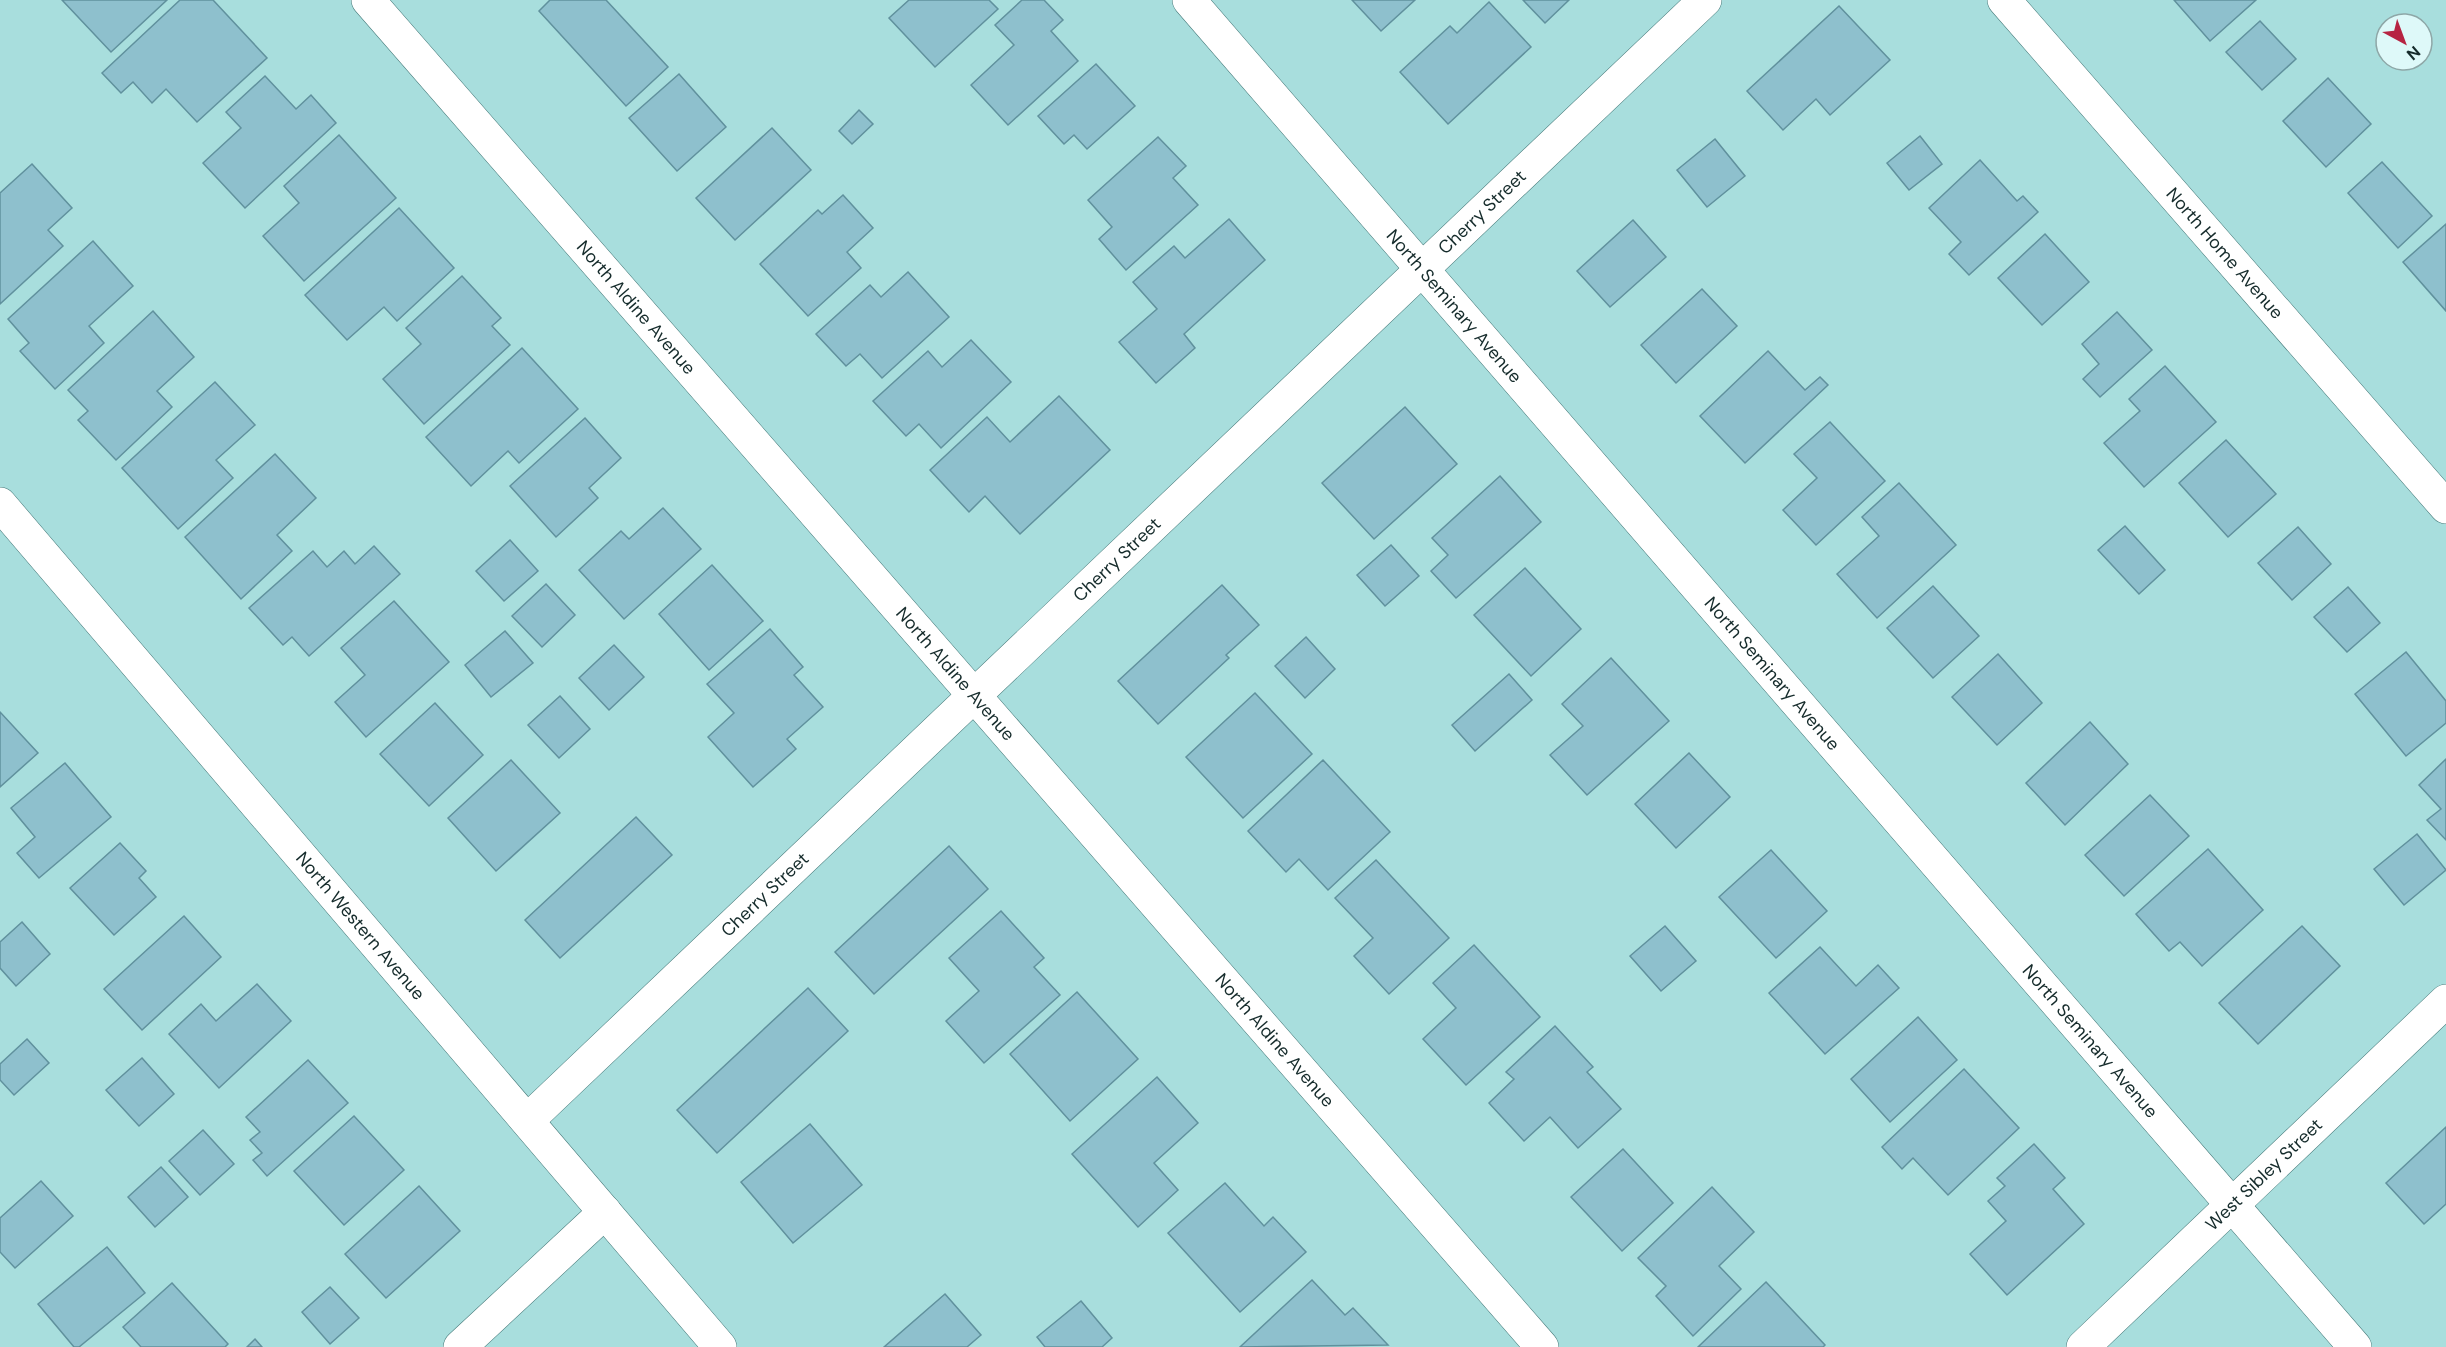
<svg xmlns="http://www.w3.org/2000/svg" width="2446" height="1347" font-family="'DM Sans',sans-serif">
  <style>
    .building { fill: #8ec0cd; stroke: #60919d; stroke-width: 1.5 }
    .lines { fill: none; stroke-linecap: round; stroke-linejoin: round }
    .minor-casing { stroke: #467a7a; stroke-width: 34 }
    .minor { stroke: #fff; stroke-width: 33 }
    .labels { text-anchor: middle; stroke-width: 5; stroke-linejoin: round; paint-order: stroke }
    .street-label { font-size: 18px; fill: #152b2b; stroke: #def9f9 }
  </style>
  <rect width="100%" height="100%" fill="#a8dedd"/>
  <g class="building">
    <path d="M62,0h105l-56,52z"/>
    <path d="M180,0h33l54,58 -70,64 -31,-33 -14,14 -19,-21 -12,11 -19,-20z"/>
    <path d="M550,0h56l62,67 -42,39 -87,-95z"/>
    <path d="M909,0h80l9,9 -63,58 -46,-49z"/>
    <path d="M1022,0h22l19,20 -12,11 27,30 -70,64 -37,-40 43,-40 -19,-20z"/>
    <path d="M1352,0h63l-34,31z"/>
    <path d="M1523,0h46l-24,23z"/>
    <path d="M2174,0h82l-46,41z"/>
    <path d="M1489,2l42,45 -83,77 -48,-52 50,-46 7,7z"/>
    <path d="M1839,6l51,54 -60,55 -14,-16 -33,31 -36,-39z"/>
    <path d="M2260,21l36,38 -34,31 -36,-38z"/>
    <path d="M1096,64l39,42 -48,43 -13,-14 -10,9 -26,-28z"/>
    <path d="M679,74l47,53 -49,44 -48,-53z"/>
    <path d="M265,76l31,33 15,-14 25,28 -91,85 -42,-45 38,-35 -15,-16z"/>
    <path d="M2328,78l43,46 -45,43 -43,-46z"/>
    <path d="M859,110l14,14 -21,20 -13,-13z"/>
    <path d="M772,128l39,42 -76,70 -39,-42z"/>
    <path d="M339,135l57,63 -92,83 -41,-45 36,-33 -15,-17z"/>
    <path d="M1920,136l22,28 -33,26 -22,-27z"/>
    <path d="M1158,137l28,29 -13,12 25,27 -72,65 -27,-31 13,-12 -24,-27z"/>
    <path d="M1715,139l30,37 -38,31 -30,-37z"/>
    <path d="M1980,160l37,41 6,-5 15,16 -69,63 -20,-21 12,-12 -32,-34z"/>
    <path d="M2382,162l50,54 -34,32 -50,-55z"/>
    <path d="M32,164l40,44 -24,22 15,16 -63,58v-111z"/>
    <path d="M843,195l30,33 -26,24 14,16 -53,48 -48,-52 58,-54 4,4z"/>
    <path d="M399,208l55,60 -57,53 -13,-14 -37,33 -42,-45z"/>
    <path d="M1229,219l36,41 -81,74 11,14 -39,35 -37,-41 38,-33 -24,-27 41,-36 11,12z"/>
    <path d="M1633,220l33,37 -56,50 -33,-36z"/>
    <path d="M2446,224v87l-43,-49z"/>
    <path d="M2045,234l44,48 -47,43 -44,-47z"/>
    <path d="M93,241l40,45 -44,40 15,17 -49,46 -35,-38 9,-8 -21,-24z"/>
    <path d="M908,272l41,45 -67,61 -22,-24 -14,12 -30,-32 54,-49 11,12z"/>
    <path d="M462,276l39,42 -9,8 18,19 -86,79 -41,-45 38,-35 -15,-16z"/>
    <path d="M1702,289l35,37 -61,57 -35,-38z"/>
    <path d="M153,311l41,46 -37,34 15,16 -56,53 -38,-40 10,-9 -20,-21z"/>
    <path d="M2117,312l35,38 -52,47 -17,-18 16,-15 -17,-20z"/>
    <path d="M971,340l40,42 -70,66 -22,-24 -13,12 -33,-35 55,-50 14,16z"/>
    <path d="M522,348l56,61 -59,54 -11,-12 -37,35 -45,-49z"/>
    <path d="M1768,351l37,39 15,-13 8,8 -83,78 -45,-47z"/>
    <path d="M2165,366l51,56 -72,65 -40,-44 36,-32 -11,-12z"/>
    <path d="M215,382l40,43 -39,35 17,18 -55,51 -56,-61z"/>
    <path d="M1059,396l51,54 -90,84 -35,-38 -16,16 -39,-42 57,-53 23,25z"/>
    <path d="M1405,407l52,57 -83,75 -52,-56z"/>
    <path d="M585,418l36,40 -32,30 9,10 -42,39 -46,-51z"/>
    <path d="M1830,422l55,59 -69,64 -33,-35 34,-32 -23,-24z"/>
    <path d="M2226,440l50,54 -48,43 -49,-54z"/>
    <path d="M275,454l41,44 -39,37 15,16 -51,48 -56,-62z"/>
    <path d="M1500,476l41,46 -85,76 -25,-27 17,-16 -16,-17z"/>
    <path d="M1899,483l57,62 -79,73 -40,-44 42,-38 -17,-19z"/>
    <path d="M663,508l38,41 -77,70 -45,-49 42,-39 8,8z"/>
    <path d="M2125,526l40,44 -26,24 -41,-44z"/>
    <path d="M2298,527l33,37 -39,36 -34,-37z"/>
    <path d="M510,540l28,31 -34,30 -28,-30z"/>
    <path d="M1391,545l28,31 -34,30 -28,-31z"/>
    <path d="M374,546l26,28 -91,82 -17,-19 -9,8 -34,-37 64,-57 14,16 17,-16 11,13z"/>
    <path d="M712,565l51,56 -54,49 -50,-56z"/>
    <path d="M1525,568l56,61 -50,47 -57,-61z"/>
    <path d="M546,584l29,31 -33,32 -30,-31z"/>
    <path d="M1222,585l37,40 -33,30 3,3 -71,66 -40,-43z"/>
    <path d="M1933,586l46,50 -46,42 -46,-50z"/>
    <path d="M2348,587l32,36 -33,29 -33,-35z"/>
    <path d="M394,601l55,61 -83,75 -31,-35 30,-27 -24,-27z"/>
    <path d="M770,629l33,38 -9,8 29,32 -36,32 9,10 -43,38 -45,-50 26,-24 -27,-29z"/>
    <path d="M505,631l28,32 -42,34 -26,-32z"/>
    <path d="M1306,637l29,32 -30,29 -30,-32z"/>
    <path d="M614,645l30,32 -35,33 -30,-32z"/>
    <path d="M2406,652l40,49v22l-40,33 -51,-62z"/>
    <path d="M1998,654l44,49 -45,42 -45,-48z"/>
    <path d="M1611,658l58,63 -82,74 -37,-40 33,-29 -21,-22z"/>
    <path d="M1509,674l23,26 -57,51 -23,-26z"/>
    <path d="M1255,693l57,61 -69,64 -57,-61z"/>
    <path d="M560,696l30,33 -31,29 -31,-33z"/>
    <path d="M435,703l48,52 -54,51 -49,-52z"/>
    <path d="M0,712l38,41 -38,34z"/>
    <path d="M2090,722l38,42 -63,61 -39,-42z"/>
    <path d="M1689,753l41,44 -54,51 -41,-44z"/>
    <path d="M2446,759v81l-19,-20 14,-11 -22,-24z"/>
    <path d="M511,760l49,53 -64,58 -48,-53z"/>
    <path d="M1323,760l67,72 -62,58 -29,-31 -13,13 -38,-41z"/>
    <path d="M65,763l46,54 -72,61 -22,-25 18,-16 -24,-29z"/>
    <path d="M2150,795l39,41 -65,60 -39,-41z"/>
    <path d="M636,817l36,38 -112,103 -35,-38z"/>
    <path d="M2417,834l29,36 -42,35 -30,-36z"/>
    <path d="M120,843l26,28 -7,7 17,19 -42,38 -44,-47z"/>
    <path d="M949,846l39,43 -114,105 -39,-42z"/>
    <path d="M2208,849l55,61 -61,56 -22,-24 -11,9 -33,-37z"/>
    <path d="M1771,850l56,61 -51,47 -57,-61z"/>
    <path d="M1376,860l73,78 -60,56 -35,-38 19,-18 -38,-40z"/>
    <path d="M1001,911l43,47 -10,9 26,28 -76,68 -38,-42 33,-30 -30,-33z"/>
    <path d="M184,916l37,41 -79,73 -38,-41z"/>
    <path d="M22,922l28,32 -34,32 -16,-18v-26z"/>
    <path d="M1665,926l31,35 -35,30 -31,-35z"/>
    <path d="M2302,926l38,40 -82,78 -39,-41z"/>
    <path d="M1474,945l66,72 -74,68 -43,-46 33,-31 -23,-25z"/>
    <path d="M1820,947l36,39 22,-21 21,23 -74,66 -56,-61z"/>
    <path d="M257,984l34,37 -72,67 -50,-54 32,-30 15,17z"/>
    <path d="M808,988l40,43 -131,122 -40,-43z"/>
    <path d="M1077,992l61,67 -68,62 -60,-67z"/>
    <path d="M1918,1017l39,43 -67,62 -39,-43z"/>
    <path d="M1555,1026l38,41 -6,5 34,37 -43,39 -28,-31 -26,24 -35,-38 25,-24 -8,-7z"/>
    <path d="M27,1039l22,24 -35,32 -14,-15v-16z"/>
    <path d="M142,1058l32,36 -35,32 -33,-36z"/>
    <path d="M308,1060l40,43 -81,73 -14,-16 9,-7 -12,-13 10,-8 -14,-15z"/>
    <path d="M1964,1069l55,59 -71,67 -35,-37 -11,11 -20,-22z"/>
    <path d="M1157,1077l41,46 -44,40 24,27 -40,37 -66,-73z"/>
    <path d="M354,1116l50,54 -60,55 -50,-54z"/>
    <path d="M810,1124l52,61 -69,58 -52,-61z"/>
    <path d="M2446,1127v77l-22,20 -38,-41z"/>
    <path d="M203,1130l31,34 -34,31 -31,-34z"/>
    <path d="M2034,1144l31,34 -12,11 31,35 -77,71 -37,-41 36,-33 -18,-20 17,-15 -8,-8z"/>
    <path d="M1623,1149l50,54 -51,48 -51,-54z"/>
    <path d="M161,1167l27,30 -33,30 -27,-30z"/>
    <path d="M41,1181l32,35 -58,52 -15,-16v-34z"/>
    <path d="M1225,1183l39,43 9,-9 33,35 -66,60 -72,-79z"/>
    <path d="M419,1186l41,45 -74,67 -41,-44z"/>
    <path d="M1712,1187l42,45 -35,34 22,23 -48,47 -37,-40 10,-10 -28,-28z"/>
    <path d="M107,1247l38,46 -66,54h-5l-36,-43z"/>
    <path d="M1312,1280l33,35 8,-7 35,37 -148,2z"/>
    <path d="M1766,1282l59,63 -2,2h-125z"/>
    <path d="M172,1283l56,61 -3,3h-84l-18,-20z"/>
    <path d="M330,1287l29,31 -29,26 -28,-32z"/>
    <path d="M945,1294l36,41 -14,12h-83z"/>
    <path d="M1081,1301l31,37 -10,9h-57l-8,-10z"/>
    <path d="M255,1339l7,8h-15z"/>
  </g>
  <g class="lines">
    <g class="minor-casing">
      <g id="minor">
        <path id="s1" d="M368,0l1174,1347"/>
        <path id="s2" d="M1189,0l1166,1347"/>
        <path id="s3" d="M2004,0l442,507"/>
        <path id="s4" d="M0,504l720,843"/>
        <path id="s5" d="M528,1120l1177,-1120"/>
        <path d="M460,1347l145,-135"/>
        <path id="s6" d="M2083,1347l363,-346"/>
      </g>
    </g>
    <use href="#minor" class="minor"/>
  </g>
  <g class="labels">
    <g class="street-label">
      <text dy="6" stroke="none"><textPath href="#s5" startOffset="1317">Cherry Street</textPath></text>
      <text dy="6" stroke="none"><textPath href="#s3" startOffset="336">North Home Avenue</textPath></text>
      <text dy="6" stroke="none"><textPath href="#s2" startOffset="405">North Seminary Avenue</textPath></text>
      <text dy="6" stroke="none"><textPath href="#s1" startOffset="408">North Aldine Avenue</textPath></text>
      <text dy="6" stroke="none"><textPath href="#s5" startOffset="813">Cherry Street</textPath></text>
      <text dy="6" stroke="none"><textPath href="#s1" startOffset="894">North Aldine Avenue</textPath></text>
      <text dy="6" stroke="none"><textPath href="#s2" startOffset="891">North Seminary Avenue</textPath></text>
      <text dy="6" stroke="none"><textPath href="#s5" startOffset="327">Cherry Street</textPath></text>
      <text dy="6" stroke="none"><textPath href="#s4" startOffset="555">North Western Avenue</textPath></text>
      <text dy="6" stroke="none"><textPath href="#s1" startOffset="1380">North Aldine Avenue</textPath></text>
      <text dy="6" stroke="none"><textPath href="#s2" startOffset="1377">North Seminary Avenue</textPath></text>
      <text dy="6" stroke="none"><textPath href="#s6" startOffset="250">West Sibley Street</textPath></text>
    </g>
  </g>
  <g transform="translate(2404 42) rotate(139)"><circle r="28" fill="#def9f9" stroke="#8ea7a7" stroke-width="1.5"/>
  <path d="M0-4.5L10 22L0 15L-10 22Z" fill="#b62442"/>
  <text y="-9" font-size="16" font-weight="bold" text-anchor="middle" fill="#152b2b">N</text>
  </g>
</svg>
